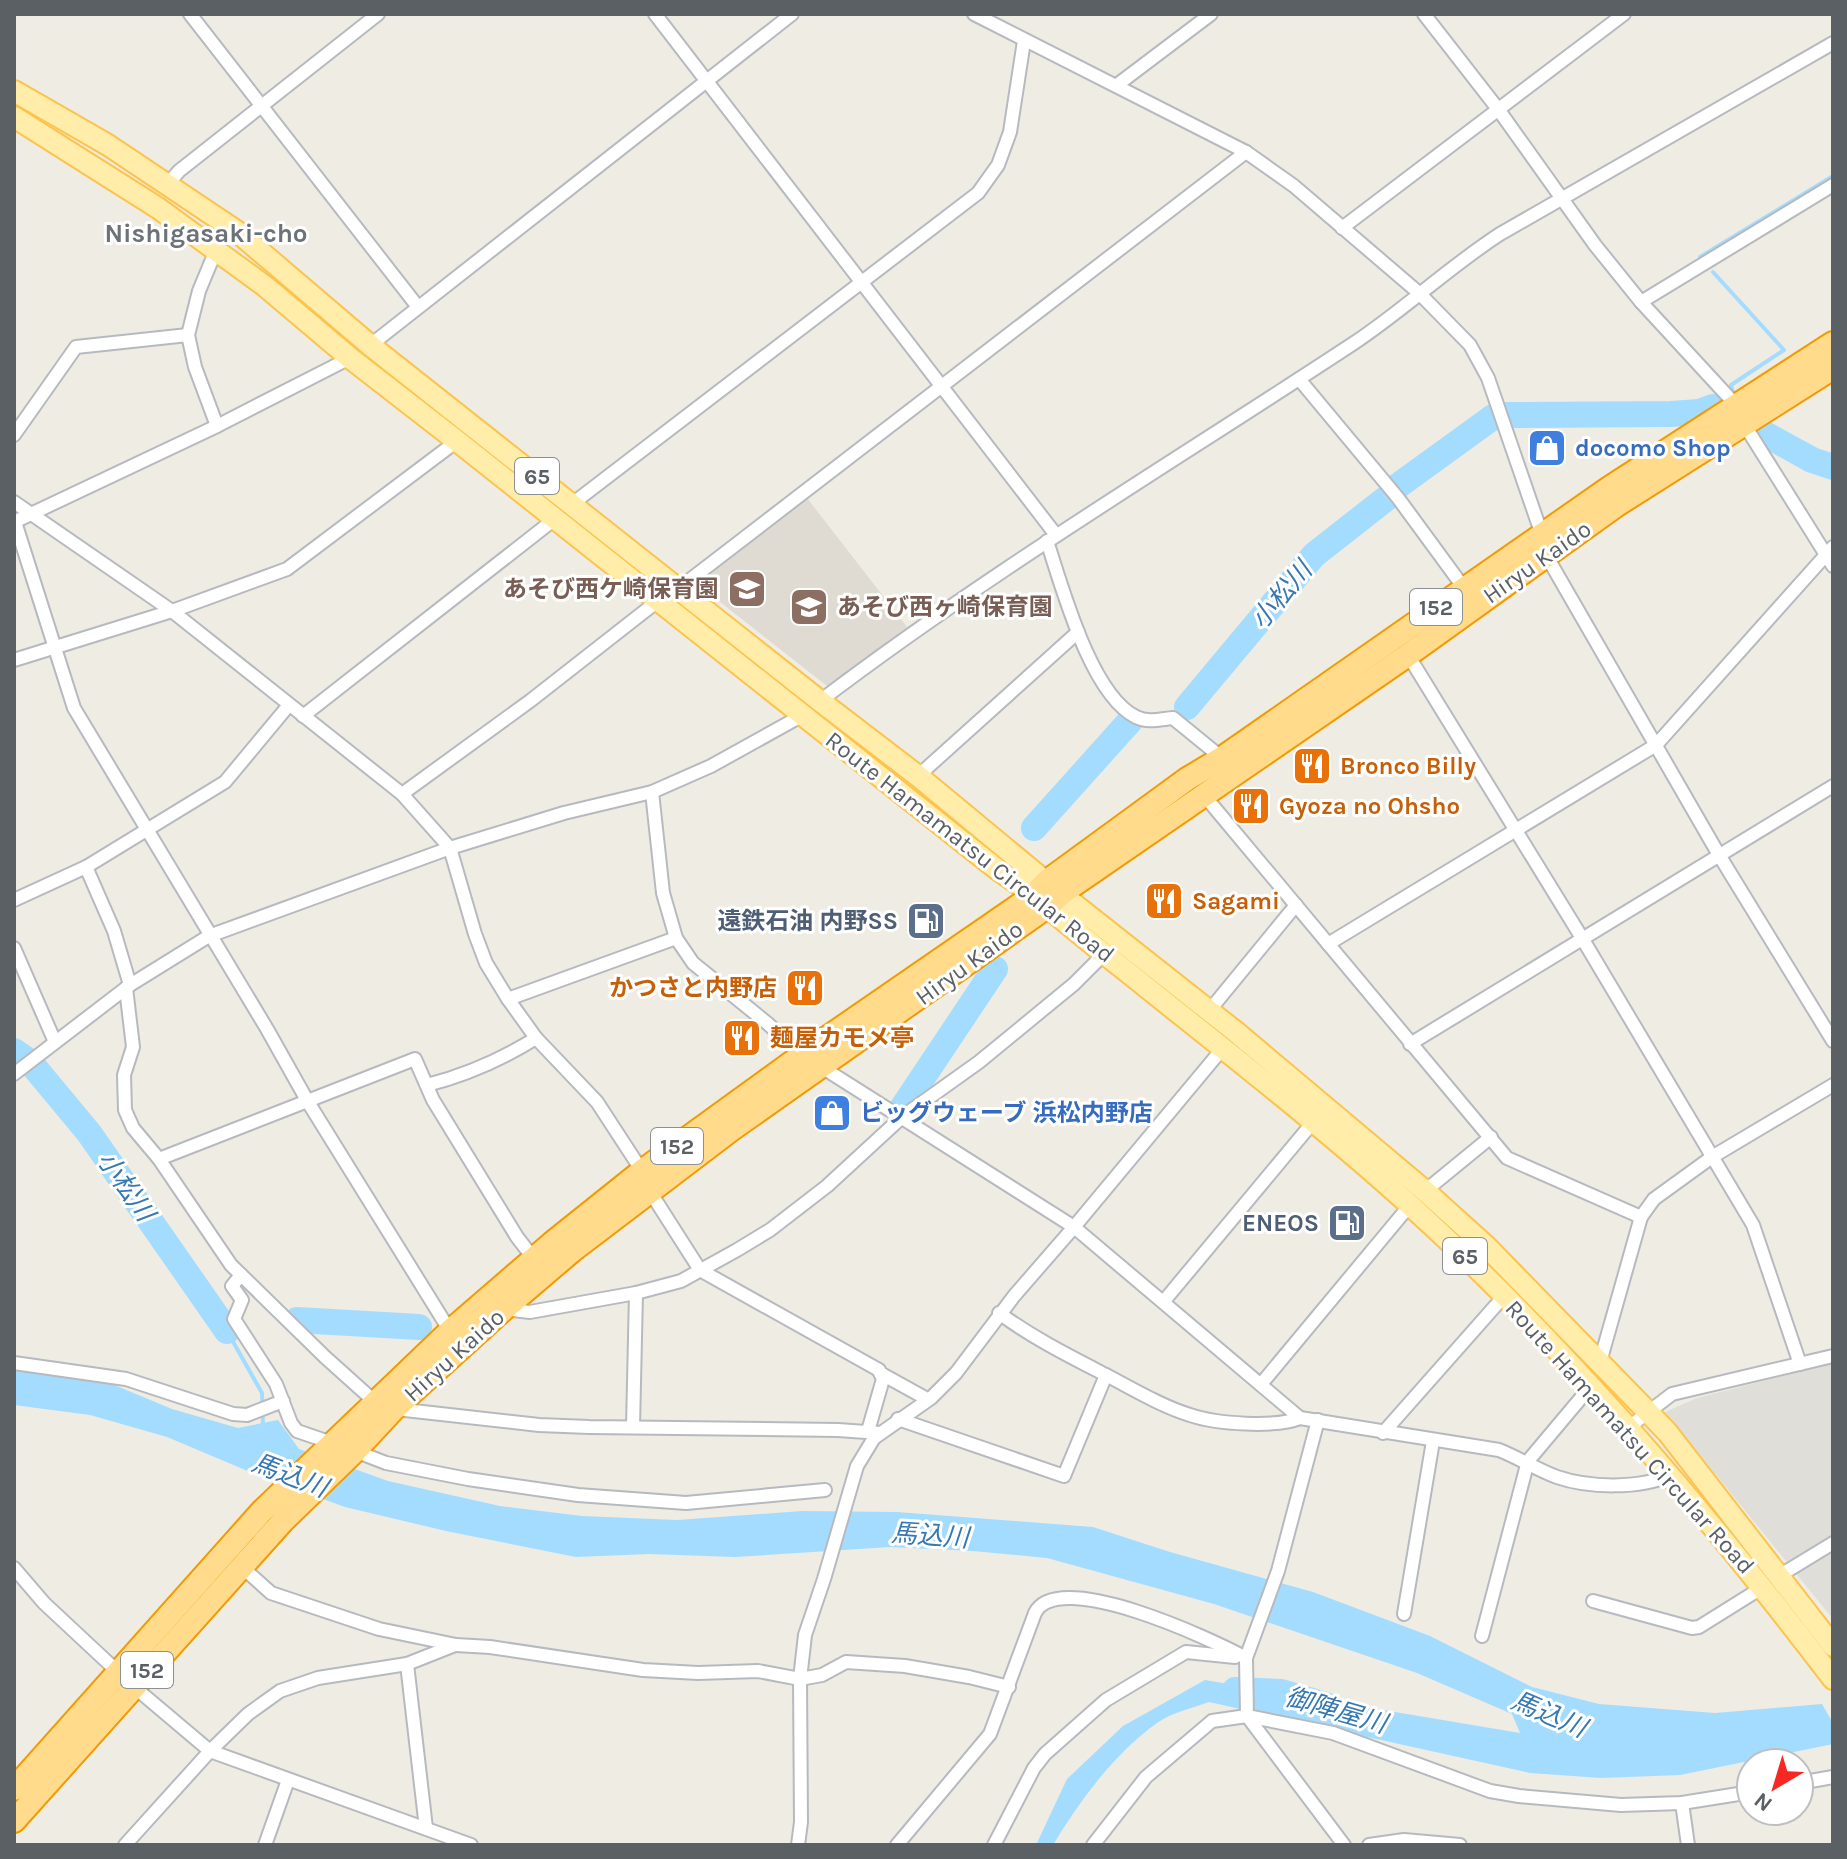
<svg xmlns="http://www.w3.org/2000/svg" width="1847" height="1859" font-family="Karla,'Noto Sans JP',sans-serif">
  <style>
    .industrial { fill: #e0ded8 }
    .education { fill: #dfdbd2 }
    .water { fill: #a4dcff }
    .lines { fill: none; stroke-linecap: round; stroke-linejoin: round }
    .stream { stroke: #a4dcff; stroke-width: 4 }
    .river { stroke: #a4dcff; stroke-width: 26 }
    .street-casing { stroke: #b6babf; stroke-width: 16 }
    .primary-casing { stroke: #fdc34f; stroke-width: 24 }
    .highway-casing { stroke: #f39a00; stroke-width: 26 }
    .street { stroke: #fff; stroke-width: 12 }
    .primary { stroke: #ffeda9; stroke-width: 20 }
    .highway { stroke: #ffdb8b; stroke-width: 22 }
    .labels { text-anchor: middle; stroke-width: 6; stroke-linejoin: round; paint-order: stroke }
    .shield { fill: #fff; stroke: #8c9093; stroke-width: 2 }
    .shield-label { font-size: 22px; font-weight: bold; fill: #5b6065 }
    .shop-label { font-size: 24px; font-weight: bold; fill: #366cbe; stroke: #fff; text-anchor: start }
    .street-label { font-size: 24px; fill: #5b6065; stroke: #fff }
    .education-label { font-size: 24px; font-weight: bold; fill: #785e54; stroke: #fff; text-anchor: end }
    .food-label { font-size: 24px; font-weight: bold; fill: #c56008; stroke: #fff; text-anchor: start }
    .service-label { font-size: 24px; font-weight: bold; fill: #4e5e75; stroke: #fff; text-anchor: end }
    .neighbourhood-label { font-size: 26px; font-weight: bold; fill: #6c7278; stroke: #fff }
    .water-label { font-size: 26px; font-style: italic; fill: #3678b1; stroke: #fff }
  </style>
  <rect width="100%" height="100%" fill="#efece3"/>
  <path class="industrial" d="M1833,1363v256l-168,-207 32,-14z"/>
  <path class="education" d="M807,498l100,129 -80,59 -126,-99 -2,-5z"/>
  <path class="water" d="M14,1370l98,14 60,25 66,19 40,-8 21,29 89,32 112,25 82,10 95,4 125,-9 95,1 196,15 77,25 143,40 117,44 102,51 67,17 116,9 107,-9 11,19v21l-153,31 -79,3 -71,-5 -321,-71c-17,6 -38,11 -52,21 -43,31 -77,77 -104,122h-17l31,-66 56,-53 82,-46 315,53 -8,-19 -95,-41 -203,-69 -167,-46 -74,-7 -83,-4 -155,10 -86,-3 -73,3 -130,-26 -101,-24 -88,-32 -90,-38 -77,-22 -76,-10z"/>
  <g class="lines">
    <g class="stream">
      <path d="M1700,257l133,-81"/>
      <path d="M1713,272l71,78 -53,35 3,12"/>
      <path d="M227,1331l35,62 1,34"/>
    </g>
    <g class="river">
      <path d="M1507,415l164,-1 28,-2 14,-5"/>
      <path d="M1763,433l49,27 21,7"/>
      <path d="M1395,488l98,-71"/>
      <path d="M1187,707l127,-152 74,-58"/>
      <path d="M1034,828l96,-107"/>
      <path d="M14,1051l16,11 59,71 138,198"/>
      <path d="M901,1110l94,-141"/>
      <path d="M297,1320l122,7"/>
      <path d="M1235,1690l46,2 45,13"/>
    </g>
    <g class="street-casing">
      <g id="street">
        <path d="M190,14l228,293"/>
        <path d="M655,14l401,521"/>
        <path d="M974,14l272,138 48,34 125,107 51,52 18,33 54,157"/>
        <path d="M1424,14l74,95 97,136 46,57 94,102"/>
        <path d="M1117,85l94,-71"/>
        <path d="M167,185l12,-14 199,-157"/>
        <path d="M1342,228l282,-214"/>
        <path d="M216,250l-17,41 -11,44 7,32 22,59"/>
        <path d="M1641,302l192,-117"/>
        <path d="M368,347l424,-333"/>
        <path d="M1299,379l99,119 66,90"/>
        <path d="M1744,424l89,142"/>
        <path d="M14,435l62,-88 112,-12"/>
        <path d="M14,502l158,109 230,183 48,54 25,86 11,29 22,36 28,39 61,64 45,69"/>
        <path d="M572,504l406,-311 20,-28 12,-33 14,-91"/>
        <path d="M14,522l203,-96 135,-69"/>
        <path d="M15,522l59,186 193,321 41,73 142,229"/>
        <path d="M1047,541c15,46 44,154 89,176 12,6 25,2 37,1l49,40"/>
        <path d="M1546,555l173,300 114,186"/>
        <path d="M678,589l568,-437"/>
        <path d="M1408,655l174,283 171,287 47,139"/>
        <path d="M14,660l158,-49 115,-42 170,-128"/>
        <path d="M820,701c171,-130 355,-240 534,-358 51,-34 95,-76 146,-109l333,-191"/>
        <path d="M303,716l253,-198"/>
        <path d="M918,776l160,-144"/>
        <path d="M652,792l11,101 13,45 17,25 74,60 35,32"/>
        <path d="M402,794l128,-93 129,-101"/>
        <path d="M1203,794l304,364 134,59"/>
        <path d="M86,867l139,-85 64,-77"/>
        <path d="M14,900l72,-33 28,64 16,54"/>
        <path d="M1328,944l328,-199 177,-198"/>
        <path d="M14,948l41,94"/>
        <path d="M126,988l7,59 -9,28 1,35 8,18 26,31"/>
        <path d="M508,999l168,-61"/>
        <path d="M1209,1011l87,-106"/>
        <path d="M1410,1044l423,-258"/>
        <path d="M820,1066l254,161 226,191"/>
        <path d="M14,1074l116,-89 79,-49 241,-88 114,-35 88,-21 59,-26 92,-51"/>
        <path d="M427,1085c39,-10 74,-25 109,-47"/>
        <path d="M649,1190l51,80 179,100 4,9 -15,52"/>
        <path d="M1425,1191l66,-54"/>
        <path d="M241,1275l-9,11 10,14 -8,19 42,65 15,39 6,8 35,12"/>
        <path d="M1164,1301l150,-180"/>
        <path d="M505,1309l25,3 106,-19 45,-12 56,-31 33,-20 57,-44 75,-69 77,-55 95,-78 31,-31"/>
        <path d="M999,1313c34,25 70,43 107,62 27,14 55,31 84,40 26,9 85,13 110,3l199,32c20,8 39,20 58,27 32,11 83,12 113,-2"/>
        <path d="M1600,1362l41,-145 13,-18 58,-42 121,-72"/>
        <path d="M14,1363l112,16 107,35 14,1 36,-14"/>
        <path d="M880,1373l47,26"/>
        <path d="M1262,1383l148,-178"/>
        <path d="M374,1401l-49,-44 -94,-92 -72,-106 256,-100 18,41 84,137 17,22"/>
        <path d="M396,1409l143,16 50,2 249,3 42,3"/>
        <path d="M898,1419l166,57 42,-101"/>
        <path d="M1318,1420l-40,151 -32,87 1,58 97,129"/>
        <path d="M633,1427l3,-134"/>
        <path d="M1629,1427l43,-33 161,-38"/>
        <path d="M1383,1433l122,-138"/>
        <path d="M355,1451l31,12 82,16 110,16 108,8 139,-13"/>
        <path d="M242,1567l29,26 108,36 77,16 34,2 153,23 55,3 60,-2 42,8 22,-4 24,-13 59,4 64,11 40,10"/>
        <path d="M14,1568l30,35 89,83 77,65 261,94"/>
        <path d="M1779,1576l54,-33"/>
        <path d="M1593,1601l99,27 7,-1 64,-40"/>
        <path d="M1404,1614l29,-173"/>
        <path d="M1482,1636l46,-175 63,-75"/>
        <path d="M407,1664l19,164"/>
        <path d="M1799,1783l34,-6"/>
        <path d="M1682,1803l6,42"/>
        <path d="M125,1845l85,-94 38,-37 32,-23 38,-13 89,-14 48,-19"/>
        <path d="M265,1845l23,-65"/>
        <path d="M798,1845l3,-23 -1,-143 5,-44 19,-56 33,-113 17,-28 57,-40 25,-25 58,-77 60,-69 149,-179"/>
        <path d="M897,1845l93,-111 45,-121c23,-46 178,27 211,45"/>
        <path d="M994,1845l40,-77 11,-14 61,-54 80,-48 49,5"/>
        <path d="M1093,1845l53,-68 66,-56 35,-5 86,17 157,58 29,5 102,9 61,-2 69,-11"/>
        <path d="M1369,1845l35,-5 56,5"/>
      </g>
    </g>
    <g class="primary-casing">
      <g id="primary">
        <path d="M14,91l94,54 127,85 136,116 449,355 98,75 128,106 190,150 189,159 62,56 160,164 21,22 165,213"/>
        <path d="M14,117l144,91 108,79 84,71 107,83 541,429 36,25c36,33 75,62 112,92 90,72 180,142 265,219 157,143 294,305 422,473"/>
      </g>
    </g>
    <g class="highway-casing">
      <g id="highway">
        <path d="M14,1789l248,-278 188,-180 102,-88 90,-72 160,-116 232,-160 12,-13 141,-103 35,-21 387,-270 224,-145"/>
        <path d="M14,1821l269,-300 72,-70 39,-42 110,-100 68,-58 159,-121 316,-223 15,-14 346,-238 209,-150 216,-137"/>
      </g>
    </g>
    <use href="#street" class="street"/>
    <use href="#primary" class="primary"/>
    <use href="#highway" class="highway"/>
  </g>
  <defs>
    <g id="shop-square" transform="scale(2)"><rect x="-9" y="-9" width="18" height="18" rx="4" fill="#3f7fe0" stroke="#fff"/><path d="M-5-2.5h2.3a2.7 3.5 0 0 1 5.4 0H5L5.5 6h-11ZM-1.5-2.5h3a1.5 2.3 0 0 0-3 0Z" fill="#fff"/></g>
    <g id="school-square" transform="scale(2)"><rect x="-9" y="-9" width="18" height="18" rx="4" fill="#8d6e63" stroke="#fff"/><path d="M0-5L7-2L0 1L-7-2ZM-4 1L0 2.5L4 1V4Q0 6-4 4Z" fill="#fff"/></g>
    <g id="restaurant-square" transform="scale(2)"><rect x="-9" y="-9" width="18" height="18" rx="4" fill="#e8710a" stroke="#fff"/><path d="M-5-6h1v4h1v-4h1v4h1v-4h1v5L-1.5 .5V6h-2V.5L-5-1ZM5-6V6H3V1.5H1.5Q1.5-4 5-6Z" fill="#fff"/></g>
    <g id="fuel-square" transform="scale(2)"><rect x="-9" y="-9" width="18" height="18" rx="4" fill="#5c6f8a" stroke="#fff"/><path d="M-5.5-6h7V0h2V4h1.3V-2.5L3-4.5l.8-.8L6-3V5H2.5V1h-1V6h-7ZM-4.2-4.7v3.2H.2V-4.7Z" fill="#fff"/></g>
  </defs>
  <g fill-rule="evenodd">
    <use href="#shop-square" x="1547" y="448"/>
    <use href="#school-square" x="747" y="589"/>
    <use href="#school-square" x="809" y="607"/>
    <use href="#restaurant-square" x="1312" y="766"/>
    <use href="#restaurant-square" x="1251" y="806"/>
    <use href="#restaurant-square" x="1164" y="901"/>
    <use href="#fuel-square" x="926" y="921"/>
    <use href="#restaurant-square" x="805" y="988"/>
    <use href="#restaurant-square" x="742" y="1038"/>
    <use href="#shop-square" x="832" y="1113"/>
    <use href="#fuel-square" x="1347" y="1223"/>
  </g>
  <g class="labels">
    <g class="shield">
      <rect x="515" y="458" width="44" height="36" rx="6"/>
      <rect x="1410" y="589" width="52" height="36" rx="6"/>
      <rect x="651" y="1128" width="52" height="36" rx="6"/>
      <rect x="1443" y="1238" width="44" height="36" rx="6"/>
      <rect x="121" y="1652" width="52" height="36" rx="6"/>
    </g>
    <g class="shield-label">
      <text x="537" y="484">65</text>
      <text x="1436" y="615">152</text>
      <text x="677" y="1154">152</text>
      <text x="1465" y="1264">65</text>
      <text x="147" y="1678">152</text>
    </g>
    <g class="shop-label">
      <text x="1575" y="456">docomo Shop</text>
      <text x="860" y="1121">ビッグウェーブ 浜松内野店</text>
    </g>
    <g class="street-label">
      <text transform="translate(1537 562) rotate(-35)" y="8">Hiryu Kaido</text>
      <text transform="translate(970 847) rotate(38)" y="8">Route Hamamatsu Circular Road</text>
      <text transform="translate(969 963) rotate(-36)" y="8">Hiryu Kaido</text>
      <text transform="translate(454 1355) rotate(-42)" y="8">Hiryu Kaido</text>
      <text transform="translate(1630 1437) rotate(48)" y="8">Route Hamamatsu Circular Road</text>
    </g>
    <g class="education-label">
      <text x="719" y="597">あそび西ケ崎保育園</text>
      <text x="837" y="615" text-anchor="start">あそび西ヶ崎保育園</text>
    </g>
    <g class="food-label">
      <text x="1340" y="774">Bronco Billy</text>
      <text x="1279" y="814">Gyoza no Ohsho</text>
      <text x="1192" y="909">Sagami</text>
      <text x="777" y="996" text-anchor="end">かつさと内野店</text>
      <text x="770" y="1046">麺屋カモメ亭</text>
    </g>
    <g class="service-label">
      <text x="898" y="929">遠鉄石油 内野SS</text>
      <text x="1319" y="1231">ENEOS</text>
    </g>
    <g class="neighbourhood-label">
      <text x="206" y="242">Nishigasaki-cho</text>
    </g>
    <g class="water-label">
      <text transform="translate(1281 595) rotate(-50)" y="9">小松川</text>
      <text transform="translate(126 1186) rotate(55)" y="9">小松川</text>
      <text transform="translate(290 1475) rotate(21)" y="9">馬込川</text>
      <text transform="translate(930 1535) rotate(4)" y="9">馬込川</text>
      <text transform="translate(1336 1710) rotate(16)" y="9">御陣屋川</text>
      <text transform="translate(1549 1714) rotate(23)" y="9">馬込川</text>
    </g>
  </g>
  <rect width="1847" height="1859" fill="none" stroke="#5b6065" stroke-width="32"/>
  <g transform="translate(1775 1787) rotate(218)"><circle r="38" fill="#ffffff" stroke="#bdbfc1" stroke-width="2"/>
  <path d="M0-6L14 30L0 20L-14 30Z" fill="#f72721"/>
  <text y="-12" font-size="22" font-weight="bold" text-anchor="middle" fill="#5b6065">N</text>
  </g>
</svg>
